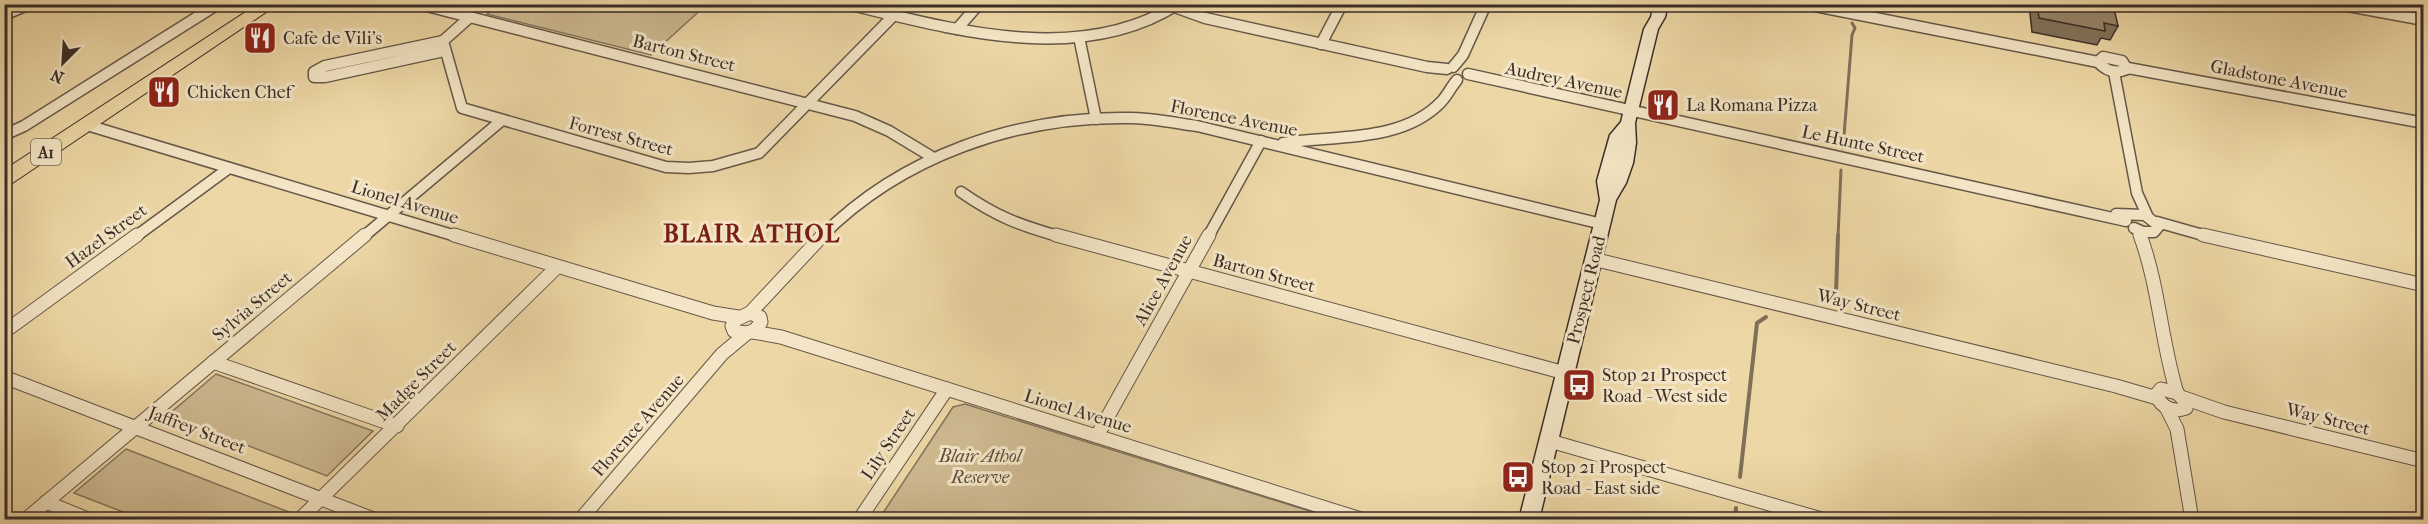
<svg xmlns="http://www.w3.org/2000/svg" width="2428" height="524" font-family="'IM FELL French Canon',serif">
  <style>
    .green { fill: #ceba91; stroke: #84745c; stroke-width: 1.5 }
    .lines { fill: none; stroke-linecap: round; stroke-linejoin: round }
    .stream-far1 { stroke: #80705a; stroke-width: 3 }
    .stream { stroke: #80705a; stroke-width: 4 }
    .street-far1-casing { stroke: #665848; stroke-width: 13 }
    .street-casing { stroke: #665848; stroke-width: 15 }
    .secondary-casing { stroke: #392d28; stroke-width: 3 }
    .highway-casing { stroke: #392d28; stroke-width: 2 }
    .street-far1 { stroke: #f3e5c5; stroke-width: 10 }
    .street { stroke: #f3e5c5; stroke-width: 13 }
    .secondary { fill: #f3e5c5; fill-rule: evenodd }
    .highway { fill: #edd7a6; fill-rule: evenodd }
    .wall { fill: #82725b; stroke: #392d28; stroke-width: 1.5 }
    .building { fill: #97856a; stroke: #392d28; stroke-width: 1.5 }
    .labels { text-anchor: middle; stroke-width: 6; stroke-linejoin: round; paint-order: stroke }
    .shield { fill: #f3e5c5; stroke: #716457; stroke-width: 1.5 }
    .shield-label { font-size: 16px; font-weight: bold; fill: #392d28 }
    .poi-label { font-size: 18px; fill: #392d28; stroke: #f3e5c5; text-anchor: start }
    .street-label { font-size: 18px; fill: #392d28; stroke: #f3e5c5 }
    .park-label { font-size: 18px; font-style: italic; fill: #57493d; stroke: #f3e5c5 }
    .district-label { font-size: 24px; font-weight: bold; letter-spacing: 1.5px; fill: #7a1f14; stroke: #f3e5c5 }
  </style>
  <rect width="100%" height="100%" fill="#edd7a6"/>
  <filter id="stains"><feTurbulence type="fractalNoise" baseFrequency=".00333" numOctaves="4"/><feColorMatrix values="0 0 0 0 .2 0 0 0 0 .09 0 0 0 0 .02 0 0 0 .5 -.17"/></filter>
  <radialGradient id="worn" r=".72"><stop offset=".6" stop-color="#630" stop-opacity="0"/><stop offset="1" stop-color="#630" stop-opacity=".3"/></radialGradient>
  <g class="green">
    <path d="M501,4h205v1l-55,50 -164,-41z"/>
    <path d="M216,374l157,57 -46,45 -159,-61z"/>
    <path d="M965,404l370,115h-456l74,-112z"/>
    <path d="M126,449l163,63 -8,7h-140l-67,-26z"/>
  </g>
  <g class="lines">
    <g class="stream-far1">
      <path d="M1843,148l9,-113 3,-7 -3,-5"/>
      <path d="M1838,237l3,-67"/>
    </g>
    <g class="stream">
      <path d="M1830,299l6,-5 2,-59"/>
      <path d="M1740,477l17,-154 9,-6"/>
      <path d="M1735,520l1,-12"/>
    </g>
    <g class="street-far1-casing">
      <g id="street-far1">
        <path d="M419,4l436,112 34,15 43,26"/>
        <path d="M847,4c104,25 233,63 331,0"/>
        <path d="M1805,4l293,58"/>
        <path d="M2337,4l87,16"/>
        <path d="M1169,5l36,13 222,49 20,2"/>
        <path d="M4,15l26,-11"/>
        <path d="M470,17l-27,24 19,67 204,59 23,1 24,-2 46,-13 135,-138"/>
        <path d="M957,29l22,-25"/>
        <path d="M1079,37l17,82"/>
        <path d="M443,41l-118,25 -11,6v5h11l119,-26"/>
        <path d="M1321,44l21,-40"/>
        <path d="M2103,57l19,4 5,8c-11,5 -21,2 -29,-7z"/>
        <path d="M1453,67l10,-12 23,-51"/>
        <path d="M2128,68l296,55"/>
        <path d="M2114,72l23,121 10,22"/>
        <path d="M1468,74l658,147"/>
        <path d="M87,125l372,112"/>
        <path d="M4,135l20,-9 194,-122"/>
        <path d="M1283,143c51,-8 119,0 158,-41 6,-6 10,-15 16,-22"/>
        <path d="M961,192c36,25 58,33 100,45"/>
        <path d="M2116,214l29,1 14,11 -5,6h-11l-9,-4"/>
        <path d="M2157,222l53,15"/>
        <path d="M2139,231l2,6"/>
        <path d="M135,237l94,-69"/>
        <path d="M363,237l138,-116"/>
        <path d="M821,237c80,-81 196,-121 308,-119 23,0 46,5 68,8l405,98"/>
        <path d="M1208,237l53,-96"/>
      </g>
    </g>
    <g class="street-casing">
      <g id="street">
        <path d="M454,235l259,78 25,4"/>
        <path d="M1056,235l509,138"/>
        <path d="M2140,235c19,51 21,106 37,158"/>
        <path d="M2203,235l221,50"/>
        <path d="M1593,259l523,127 41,12"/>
        <path d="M750,313l73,-78"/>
        <path d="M750,313l10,4 1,5c-7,12 -14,12 -27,9l-2,-5 3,-6z"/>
        <path d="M4,332l133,-97"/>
        <path d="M753,332l28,5 583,183"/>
        <path d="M213,362l184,64"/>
        <path d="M4,377l372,143"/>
        <path d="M2161,389l16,4 10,10 -1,5c-13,5 -24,0 -30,-13z"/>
        <path d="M2184,398l40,14 200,49"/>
        <path d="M2166,407l11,22 15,91"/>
        <path d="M1097,436l112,-201"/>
        <path d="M1550,441l275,79"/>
        <path d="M46,502l44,18"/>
        <path d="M25,520l340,-285"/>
        <path d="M299,520l258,-253"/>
        <path d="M580,520l142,-166 24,-20"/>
        <path d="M859,520l88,-131"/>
      </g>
    </g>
    <g class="secondary-casing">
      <path id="secondary" d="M1654,4h14l-3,13 -7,12 -23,94 1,20 -3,20 -7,20 -10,17 -77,320h-20l81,-320 -3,-19 13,-46 11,-13 23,-93 7,-12z"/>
    </g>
    <g class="highway-casing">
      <path id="highway" d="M258,4h20l-267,180 -7,1v-15z"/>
    </g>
    <use href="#street-far1" class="street-far1"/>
    <use href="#street" class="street"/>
    <use href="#secondary" class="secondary"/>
    <use href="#highway" class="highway"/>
  </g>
  <path class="wall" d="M2029,4h71l18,22 -8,14 -9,-2 -4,7 -65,-13z"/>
  <path class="building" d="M2037,4h63v2l14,2 4,18 -14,-3 1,8 -66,-13z"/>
  <defs>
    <g id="restaurant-square" transform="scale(1.725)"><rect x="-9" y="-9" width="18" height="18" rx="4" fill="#8f2418" stroke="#f3e5c5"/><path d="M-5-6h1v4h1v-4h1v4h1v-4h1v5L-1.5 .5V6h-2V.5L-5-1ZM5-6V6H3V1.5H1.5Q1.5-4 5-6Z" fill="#fff"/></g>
    <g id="bus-square" transform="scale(1.725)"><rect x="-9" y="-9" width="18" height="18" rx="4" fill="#8f2418" stroke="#f3e5c5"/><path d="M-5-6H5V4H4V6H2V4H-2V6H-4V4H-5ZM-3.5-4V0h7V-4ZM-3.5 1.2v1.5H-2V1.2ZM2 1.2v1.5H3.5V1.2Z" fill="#fff"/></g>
  </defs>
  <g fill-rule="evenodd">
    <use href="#restaurant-square" x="260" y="38"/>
    <use href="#restaurant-square" x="164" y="92"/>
    <use href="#restaurant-square" x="1663" y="105"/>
    <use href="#bus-square" x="1579" y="385"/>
    <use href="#bus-square" x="1518" y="477"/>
  </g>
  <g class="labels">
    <rect class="shield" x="31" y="139" width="30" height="26" rx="4.5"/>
    <g class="shield-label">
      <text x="46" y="158">A1</text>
    </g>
    <g class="poi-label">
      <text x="283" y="44">Cafe de Vili's</text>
      <text x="187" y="98">Chicken Chef</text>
      <text x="1686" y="111">La Romana Pizza</text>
      <text x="1602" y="381">Stop 21 Prospect<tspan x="1602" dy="21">Road - West side</tspan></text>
      <text x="1541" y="473">Stop 21 Prospect<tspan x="1541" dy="21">Road - East side</tspan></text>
    </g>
    <g class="street-label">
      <text transform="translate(684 53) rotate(14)" y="6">Barton Street</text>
      <text transform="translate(2279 79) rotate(11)" y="6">Gladstone Avenue</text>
      <text transform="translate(1564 80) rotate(12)" y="6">Audrey Avenue</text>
      <text transform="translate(1234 118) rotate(11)" y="6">Florence Avenue</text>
      <text transform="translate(621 136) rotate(15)" y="6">Forrest Street</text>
      <text transform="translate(1863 144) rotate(12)" y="6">Le Hunte Street</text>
      <text transform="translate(405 202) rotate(17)" y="6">Lionel Avenue</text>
      <text transform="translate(106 236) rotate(-36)" y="6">Hazel Street</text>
      <text transform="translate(1264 273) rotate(15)" y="6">Barton Street</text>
      <text transform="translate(1163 280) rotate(-61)" y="6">Alice Avenue</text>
      <text transform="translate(1586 290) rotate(-76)" y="6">Prospect Road</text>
      <text transform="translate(1859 305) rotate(14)" y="6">Way Street</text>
      <text transform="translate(252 306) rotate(-40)" y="6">Sylvia Street</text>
      <text transform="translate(416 381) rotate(-45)" y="6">Madge Street</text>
      <text transform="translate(1078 411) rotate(17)" y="6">Lionel Avenue</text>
      <text transform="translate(2328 419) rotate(14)" y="6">Way Street</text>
      <text transform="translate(638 425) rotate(-49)" y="6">Florence Avenue</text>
      <text transform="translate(197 430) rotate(21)" y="6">Jaffrey Street</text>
      <text transform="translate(888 444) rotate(-56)" y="6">Lily Street</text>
    </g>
    <g class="park-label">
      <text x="980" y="462">Blair Athol<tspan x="980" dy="21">Reserve</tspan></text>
    </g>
    <g class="district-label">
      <text x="752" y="242">BLAIR ATHOL</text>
    </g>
  </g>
  <rect width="2428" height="524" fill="none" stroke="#edd7a6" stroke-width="24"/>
  <rect x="6" y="6" width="2416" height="512" fill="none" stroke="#392d28" stroke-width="3"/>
  <rect x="12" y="12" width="2404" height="500" fill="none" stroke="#392d28" stroke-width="1.5"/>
  <g transform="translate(63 63) rotate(204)" stroke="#f3e5c5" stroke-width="4.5" paint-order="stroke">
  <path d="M0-4.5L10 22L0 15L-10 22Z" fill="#392d28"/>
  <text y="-9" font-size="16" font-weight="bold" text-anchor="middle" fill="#392d28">N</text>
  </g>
  <rect width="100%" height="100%" filter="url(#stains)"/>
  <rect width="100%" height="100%" fill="url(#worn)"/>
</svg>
